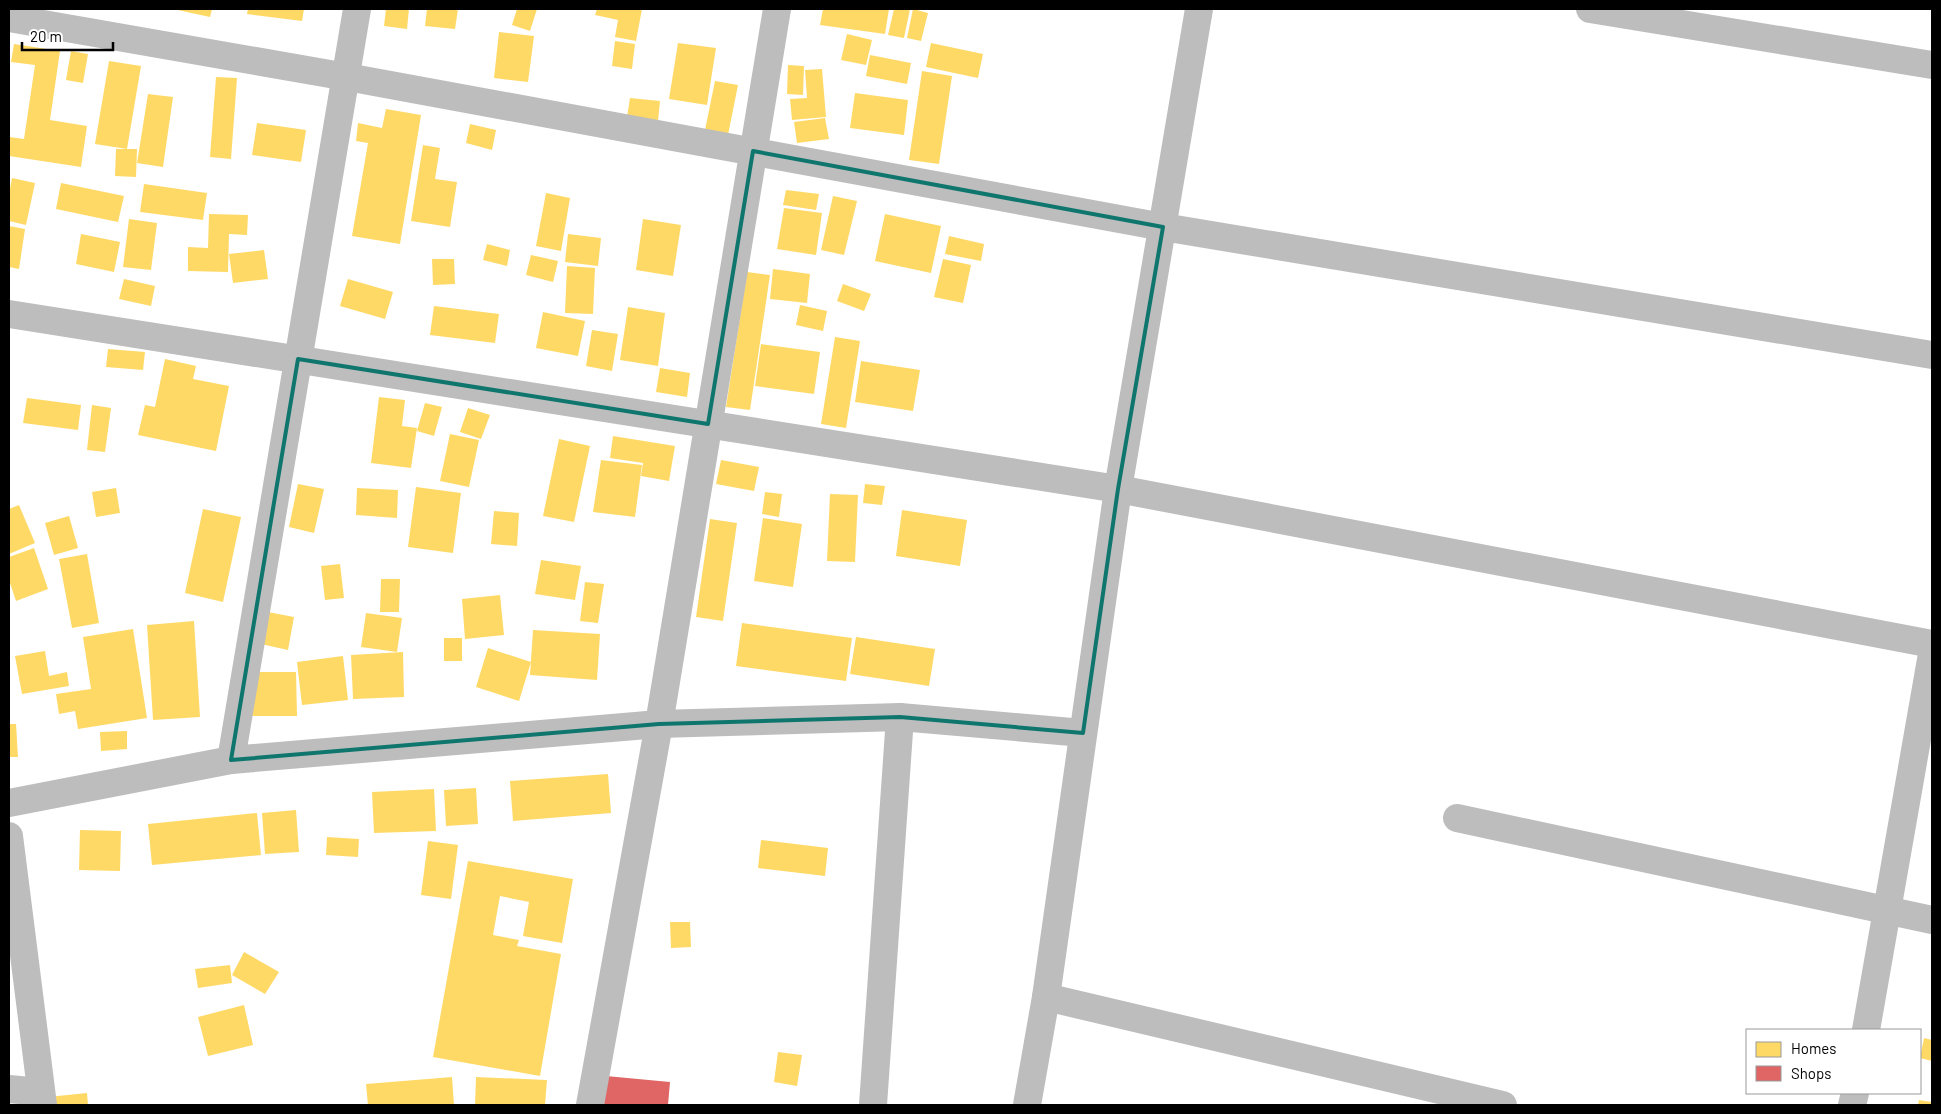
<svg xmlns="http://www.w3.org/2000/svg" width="1941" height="1114" font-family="Barlow,sans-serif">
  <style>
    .homes { fill: #ffd966 }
    .shops { fill: #e06666 }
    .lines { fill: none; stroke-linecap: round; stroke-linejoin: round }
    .minor { stroke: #bdbdbd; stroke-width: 28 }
    .marked { fill: none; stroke: #0f766e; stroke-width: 4; stroke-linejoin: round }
  </style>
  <rect width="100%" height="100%" fill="#fff"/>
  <g class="homes">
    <path d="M173,9h39l-2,8z"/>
    <path d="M248,9h56l-2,12 -55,-7z"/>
    <path d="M386,9h23l-2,20 -23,-3z"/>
    <path d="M427,9h31l-3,20 -30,-3z"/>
    <path d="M517,9h20l-7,22 -18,-6z"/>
    <path d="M597,9h45l-6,32 -21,-4 3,-17 -23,-5z"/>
    <path d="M823,9h66l-4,25 -65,-9z"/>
    <path d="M894,9h16l-6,29 -16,-3z"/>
    <path d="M913,9l15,4 -7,28 -14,-3z"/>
    <path d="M499,32l35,4 -6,46 -34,-4z"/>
    <path d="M847,34l25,6 -6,25 -25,-5z"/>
    <path d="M615,41l20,3 -3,25 -20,-3z"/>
    <path d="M678,43l38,5 -9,57 -38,-6z"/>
    <path d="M931,43l52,11 -5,24 -52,-11z"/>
    <path d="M14,44l46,7 -10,69 37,6 -6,41 -72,-11v-19l15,2 11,-74 -24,-3z"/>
    <path d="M71,51l17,3 -5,29 -17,-3z"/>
    <path d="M870,55l41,8 -4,21 -41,-8z"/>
    <path d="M109,61l32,5 -14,83 -32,-5z"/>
    <path d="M788,65l16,1 -1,29 -16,-1z"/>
    <path d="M822,69l4,48 -34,3 -2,-21 17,-1 -2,-28z"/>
    <path d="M922,71l30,5 -13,88 -30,-4z"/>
    <path d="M216,77l21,1 -6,81 -21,-2z"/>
    <path d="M715,81l23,4 -10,50 -23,-5z"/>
    <path d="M855,93l53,7 -4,35 -54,-7z"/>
    <path d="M148,94l25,3 -10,70 -26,-4z"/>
    <path d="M630,98l30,3 -2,20 -31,-4z"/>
    <path d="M386,109l35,6 -21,129 -48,-8 16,-93 -12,-2 2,-18 24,5z"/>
    <path d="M825,118l4,21 -32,4 -3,-21z"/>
    <path d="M257,123l49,7 -5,32 -49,-7z"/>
    <path d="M470,124l26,6 -4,20 -26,-7z"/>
    <path d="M423,145l17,3 -5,31 22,3 -7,45 -39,-6z"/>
    <path d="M116,149h21l-1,28 -21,-1z"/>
    <path d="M12,178l23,5 -9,42 -17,-4v-27z"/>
    <path d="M61,183l63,13 -6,26 -62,-13z"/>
    <path d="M144,184l63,9 -4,27 -63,-8z"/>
    <path d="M786,190l33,4 -3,16 -33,-5z"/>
    <path d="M546,193l24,5 -9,53 -25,-5z"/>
    <path d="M833,196l24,5 -13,54 -23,-5z"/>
    <path d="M784,208l38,5 -6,42 -39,-6z"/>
    <path d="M209,214l39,1 -1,20 -18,-1 -1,38 -40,-1v-24l20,1z"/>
    <path d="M885,214l56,12 -10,47 -56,-12z"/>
    <path d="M129,219l28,4 -6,47 -28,-3z"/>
    <path d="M643,219l38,6 -8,51 -37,-6z"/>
    <path d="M9,226l16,3 -6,40 -10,-2z"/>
    <path d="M81,234l39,8 -6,30 -38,-8z"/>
    <path d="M568,234l33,4 -3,28 -33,-4z"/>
    <path d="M949,236l35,8 -3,17 -36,-7z"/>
    <path d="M487,244l23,6 -3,16 -24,-6z"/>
    <path d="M264,250l4,29 -35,4 -4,-29z"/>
    <path d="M531,255l27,6 -5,21 -27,-7z"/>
    <path d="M432,259h22l1,25 -22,1z"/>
    <path d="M943,259l28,6 -8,38 -29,-6z"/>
    <path d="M567,266l28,2 -2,46 -28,-1z"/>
    <path d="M773,269l37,5 -3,29 -37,-4z"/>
    <path d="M747,272l23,3 -20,135 -24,-3z"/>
    <path d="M124,279l31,7 -4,20 -32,-7z"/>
    <path d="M348,279l45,13 -8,27 -45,-13z"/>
    <path d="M843,284l28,10 -7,17 -27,-10z"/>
    <path d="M800,305l27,6 -4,20 -27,-6z"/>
    <path d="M434,306l65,8 -4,29 -65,-8z"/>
    <path d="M628,307l37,6 -7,53 -38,-6z"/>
    <path d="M543,312l42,9 -7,35 -42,-8z"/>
    <path d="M592,330l26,4 -6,37 -26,-5z"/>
    <path d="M835,337l25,4 -14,87 -25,-4z"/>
    <path d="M761,344l59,8 -6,42 -59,-8z"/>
    <path d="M108,349l37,3 -2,18 -37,-3z"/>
    <path d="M165,359l31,7 -3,13 36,7 -13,65 -78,-16 7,-30 10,2z"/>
    <path d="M861,361l59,9 -7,41 -58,-9z"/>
    <path d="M660,368l30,5 -3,24 -31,-5z"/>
    <path d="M379,397l26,3 -3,26 15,2 -6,40 -40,-5z"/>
    <path d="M27,398l54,7 -3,25 -55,-7z"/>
    <path d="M425,403l17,4 -8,29 -17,-5z"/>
    <path d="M92,405l19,3 -6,44 -18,-2z"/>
    <path d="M468,408l22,7 -9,24 -21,-7z"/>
    <path d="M450,434l29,6 -10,47 -29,-6z"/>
    <path d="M613,436l62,10 -6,35 -28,-5 2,-13 -33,-5z"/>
    <path d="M559,439l31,7 -16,76 -31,-6z"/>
    <path d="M601,460l41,5 -7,52 -42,-5z"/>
    <path d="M721,460l38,7 -5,24 -38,-7z"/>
    <path d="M298,484l26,5 -10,44 -25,-6z"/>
    <path d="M865,484l20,2 -3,19 -19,-2z"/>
    <path d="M416,487l45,6 -8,60 -45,-6z"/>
    <path d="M116,488l4,25 -24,4 -4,-25z"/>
    <path d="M357,488l41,2 -1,28 -41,-3z"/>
    <path d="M765,492l17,2 -3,23 -17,-3z"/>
    <path d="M830,494l28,1 -3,67 -28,-1z"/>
    <path d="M19,505l16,38 -26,11v-45z"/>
    <path d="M203,509l38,8 -18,85 -38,-9z"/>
    <path d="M902,510l65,10 -7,46 -64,-10z"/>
    <path d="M494,511l25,2 -2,33 -26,-2z"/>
    <path d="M69,516l9,32 -24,7 -9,-32z"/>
    <path d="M763,518l39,6 -9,63 -39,-6z"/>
    <path d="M710,519l27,4 -14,98 -27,-4z"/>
    <path d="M34,548l14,41 -32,12 -7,-21v-23z"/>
    <path d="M87,554l12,69 -27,5 -13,-69z"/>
    <path d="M541,560l40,6 -6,34 -40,-6z"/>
    <path d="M340,564l4,34 -19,2 -4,-34z"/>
    <path d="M381,579h19l-1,33h-19z"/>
    <path d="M585,582l19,2 -6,39 -18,-2z"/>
    <path d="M500,595l4,40 -39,4 -3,-40z"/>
    <path d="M268,612l26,5 -6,33 -27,-6z"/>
    <path d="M366,613l36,5 -5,34 -36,-5z"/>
    <path d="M194,621l6,96 -47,3 -6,-95z"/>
    <path d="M742,623l110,15 -6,43 -110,-15z"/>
    <path d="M133,629l14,89 -69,11 -3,-18 -16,3 -3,-20 35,-5 -8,-52z"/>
    <path d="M533,630l67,4 -3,46 -67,-5z"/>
    <path d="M856,637l79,12 -6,37 -79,-12z"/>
    <rect x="444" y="638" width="18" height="23"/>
    <path d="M488,648l43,14 -12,39 -43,-14z"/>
    <path d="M45,651l4,25 18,-4 2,14 -47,8 -7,-38z"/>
    <path d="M403,652l1,45 -51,2 -2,-44z"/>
    <path d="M343,656l5,44 -46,5 -5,-43z"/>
    <path d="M250,672h46l1,44h-47z"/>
    <path d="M9,724h7l2,33h-9z"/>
    <path d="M127,731v18l-26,2 -1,-19z"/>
    <path d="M608,774l3,39 -98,8 -3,-40z"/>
    <path d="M476,788l2,36 -32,2 -2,-36z"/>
    <path d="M434,789l2,42 -62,2 -2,-41z"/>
    <path d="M296,810l3,42 -34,2 -3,-41z"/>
    <path d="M257,813l4,42 -109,10 -4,-41z"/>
    <path d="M80,830l41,1 -1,40 -41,-1z"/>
    <path d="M327,837l32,2 -1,18 -32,-2z"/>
    <path d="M761,840l67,8 -3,28 -67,-8z"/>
    <path d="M428,841l30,4 -7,54 -30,-4z"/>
    <path d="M468,861l105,18 -11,64 -39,-7 6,-34 -29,-6 -7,39 26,5 -2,6 44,8 -21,122 -107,-19z"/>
    <path d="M670,922h20l1,25 -20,1z"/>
    <path d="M244,952l35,20 -14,22 -33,-19z"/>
    <path d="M230,965l2,18 -34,5 -3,-19z"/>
    <path d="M244,1005l9,40 -45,11 -10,-39z"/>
    <path d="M1924,1038l8,2v21l-12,-3z"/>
    <path d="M778,1052l24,3 -5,31 -23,-4z"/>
    <path d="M452,1077l2,28h-86l-2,-21z"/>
    <path d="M476,1077l71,3 -2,25h-70z"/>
    <path d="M87,1093l1,12h-59l-1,-6z"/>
    <path d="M1919,1100l13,2v3h-14z"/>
  </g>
  <path class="shops" d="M606,1076l64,6 -2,23h-65z"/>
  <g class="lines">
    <g class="minor">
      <path d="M1590,9l342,56"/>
      <path d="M9,18l338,59 816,150 769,128"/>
      <path d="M9,314l1109,175 814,155"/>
      <path d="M231,760l126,-751"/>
      <path d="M9,803l222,-43 428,-36 241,-7 183,16"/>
      <path d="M1457,818l475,102"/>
      <path d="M9,836l34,269"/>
      <path d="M1046,997l457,108"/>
      <path d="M1866,1030l66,-376"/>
      <path d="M9,1089l32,3"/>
      <path d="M590,1105l69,-381 118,-715"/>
      <path d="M873,1105l27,-388"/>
      <path d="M1027,1105l19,-108 72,-508 81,-480"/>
      <path d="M1852,1105l3,-12"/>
    </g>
  </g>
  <path class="marked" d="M753,151l410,76 -45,262 -35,244 -183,-16 -241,7 -428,36 67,-401 410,65z"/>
  <rect width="1941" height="1114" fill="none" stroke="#000000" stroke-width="20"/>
  <rect x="1746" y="1029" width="175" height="65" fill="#ffffff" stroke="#999999"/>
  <rect x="1756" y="1042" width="25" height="15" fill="#ffd966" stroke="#999999"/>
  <text x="1791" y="1054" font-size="15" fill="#000000">Homes</text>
  <rect x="1756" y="1066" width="25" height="15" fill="#e06666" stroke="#999999"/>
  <text x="1791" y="1079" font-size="15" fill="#000000">Shops</text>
  <path d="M22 42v8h91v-8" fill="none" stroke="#000000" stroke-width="2.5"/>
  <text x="30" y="42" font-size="15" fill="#000000" stroke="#ffffff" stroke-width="4" paint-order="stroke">20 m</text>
</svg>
